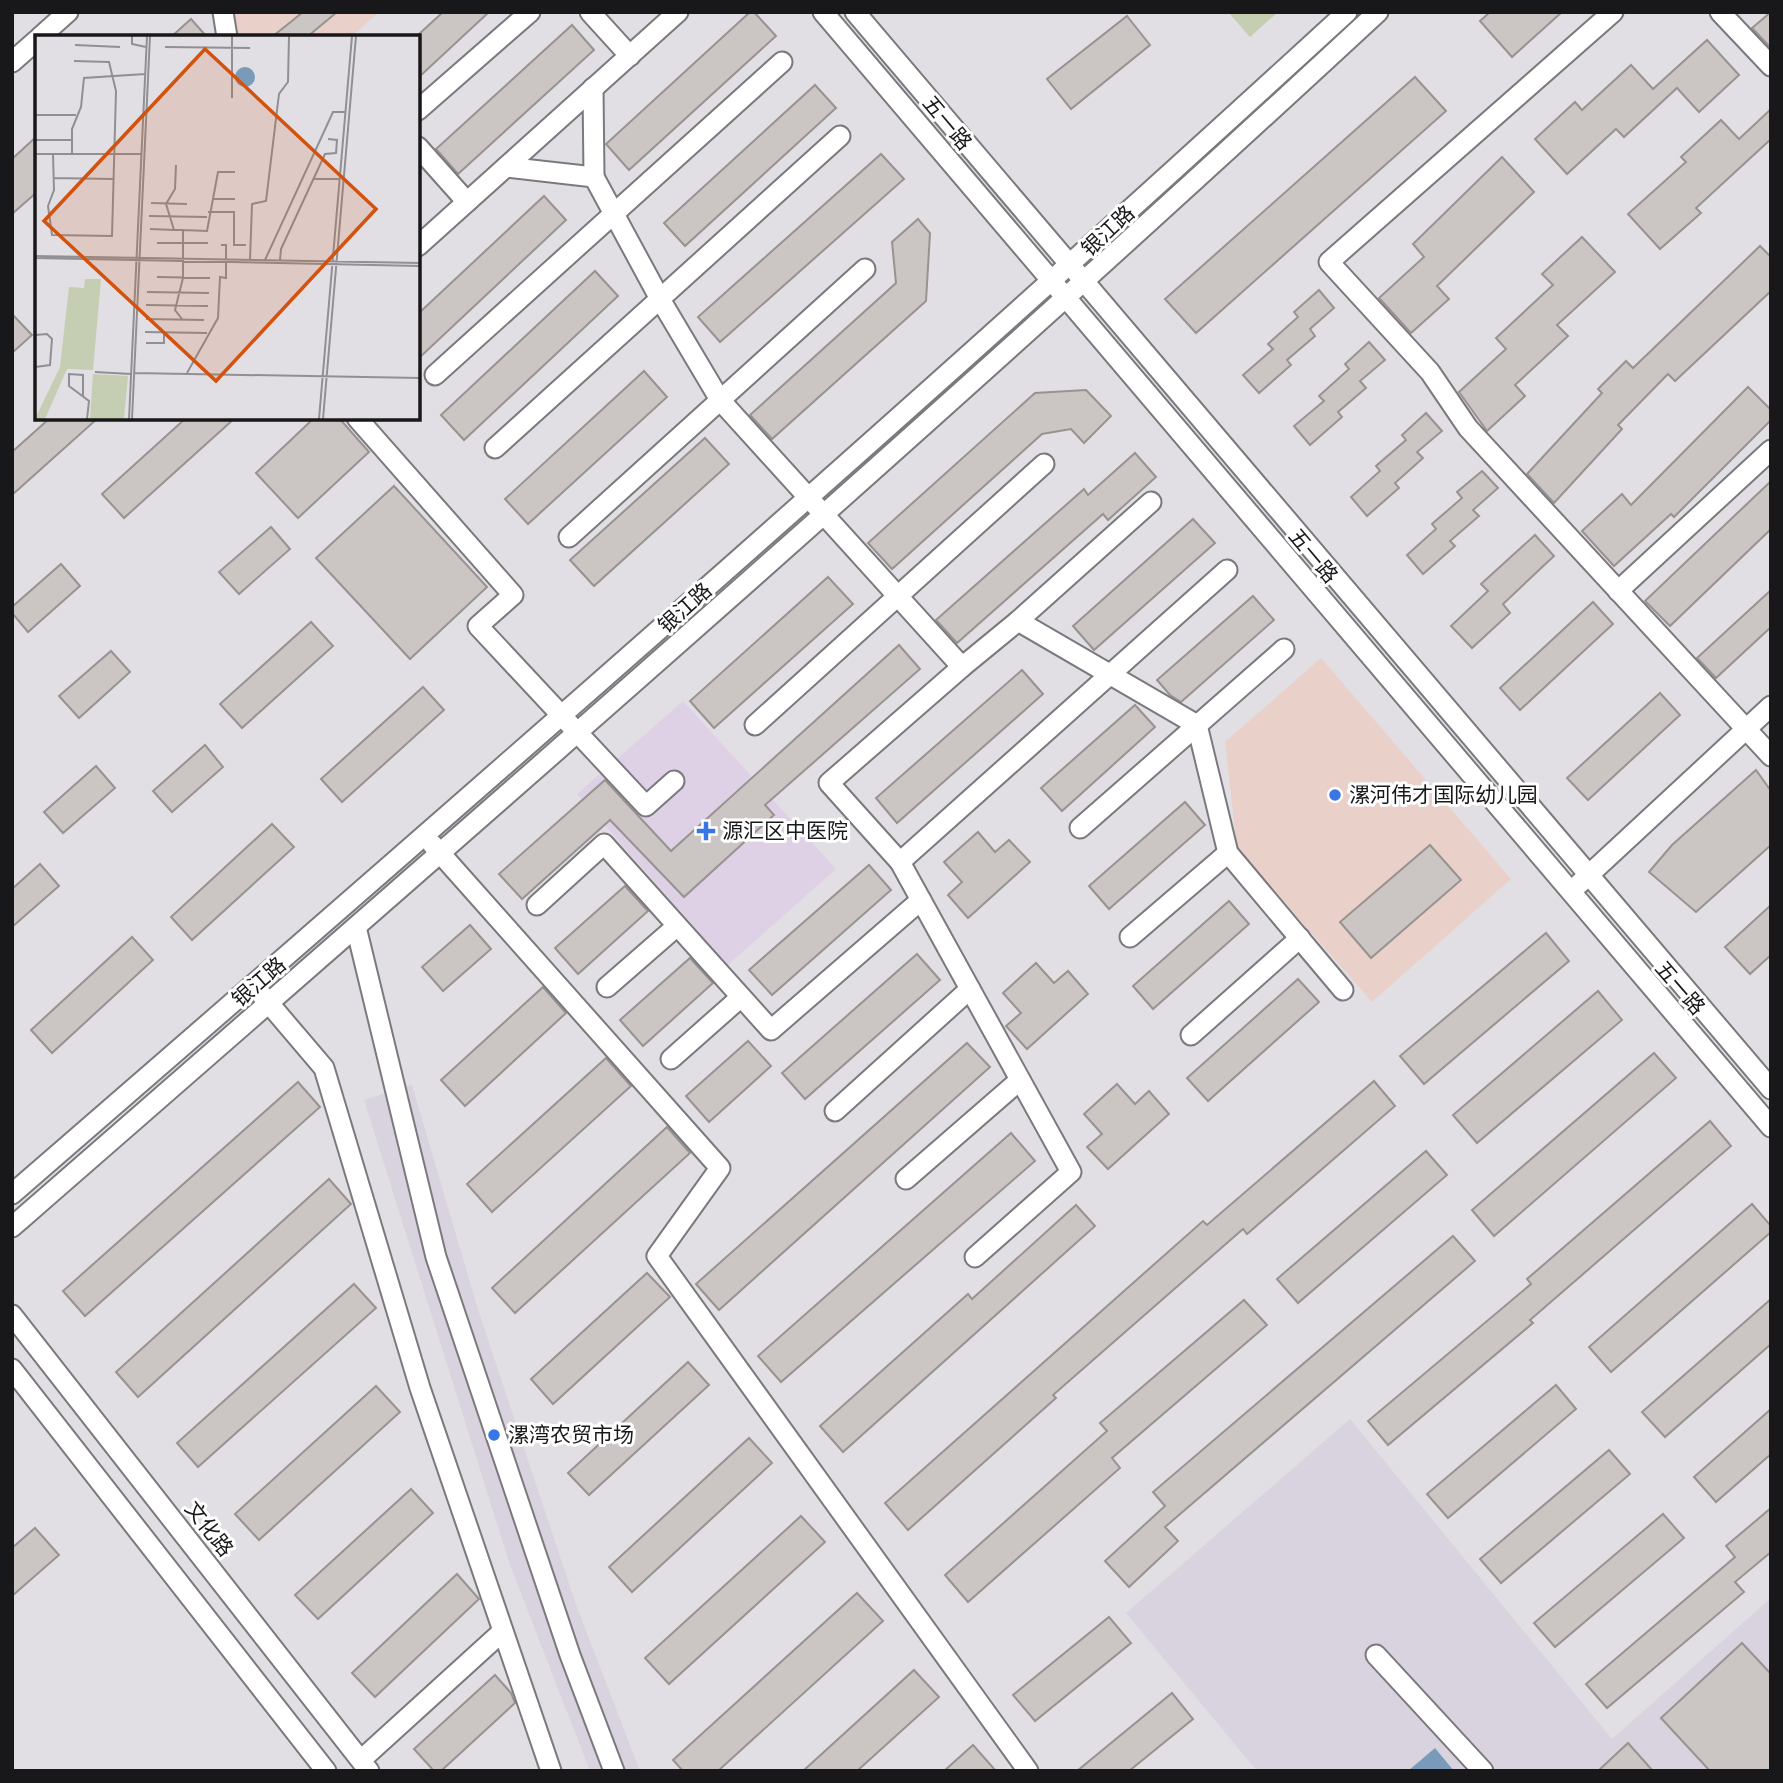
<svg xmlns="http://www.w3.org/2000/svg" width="1783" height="1783" font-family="Literata,'Noto Sans SC',serif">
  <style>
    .built { fill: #d8d3df }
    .education { fill: #e9d0c9 }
    .medical { fill: #ded1e5 }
    .green { fill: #c5cdb3 }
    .water { fill: #799bb9 }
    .building { fill: #cbc5c3; stroke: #989290; stroke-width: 2 }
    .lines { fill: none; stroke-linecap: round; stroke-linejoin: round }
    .minor-casing { stroke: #7b797e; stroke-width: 23 }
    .minor { stroke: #fff; stroke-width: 19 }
    .poi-dot { fill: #3975e4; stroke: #fff; stroke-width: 2.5 }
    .labels { text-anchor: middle; stroke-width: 6; stroke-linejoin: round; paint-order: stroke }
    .street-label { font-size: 21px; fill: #181719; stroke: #fff }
    .poi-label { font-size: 21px; fill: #181719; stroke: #fff; text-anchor: start }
    .inset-road { fill: none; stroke: #918f93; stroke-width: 2 }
    .view { fill: #d3520d; fill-opacity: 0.15; stroke: #d3520d; stroke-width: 3.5 }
    .inset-edge { fill: none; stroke: #181719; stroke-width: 3.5 }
  </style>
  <rect width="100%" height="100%" fill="#e1dfe4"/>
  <g class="built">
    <path d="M412,1085l65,221 98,296 65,169h-50l-80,-206 -146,-465z"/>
    <path d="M1350,1419l262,320 159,-141v173h-514l-131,-158z"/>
  </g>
  <g class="education">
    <path d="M229,12h150l-28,25h-118z"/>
    <path d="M1321,658l190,221 -139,123 -135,-154 -12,-106z"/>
  </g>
  <path class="medical" d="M683,701l153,168 -108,96 -151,-171z"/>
  <path class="green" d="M1228,12h50l-28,25z"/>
  <path class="water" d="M1435,1748l19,23h-46z"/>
  <g class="building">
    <path d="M303,12h34l-30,25h-35z"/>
    <path d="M443,12h46l-71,66v-43z"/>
    <path d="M750,12h4l22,24 -147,134 -23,-26z"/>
    <path d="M1490,12h72l-50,45 -32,-36z"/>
    <path d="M1771,12v36l-19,-20z"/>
    <path d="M1127,16l23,29 -79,64 -24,-30z"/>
    <path d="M191,19l16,18h-36z"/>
    <path d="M572,25l22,25 -136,124 -22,-25z"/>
    <path d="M1707,40l32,35 -40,37 -22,-24 -53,49 -8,-8 -49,45 -32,-35 40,-37 7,8 49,-45 22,24z"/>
    <path d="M1415,77l31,34 -250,222 -31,-34z"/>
    <path d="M815,85l21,23 -151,138 -21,-23z"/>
    <path d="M1771,109v30l-75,69 5,5 -41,36 -32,-35 58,-52 -5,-5 40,-37 18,19z"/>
    <path d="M37,136v56l-25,22v-55z"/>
    <path d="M881,154l23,25 -184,163 -22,-25z"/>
    <path d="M1502,157l32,35 -97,94 12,13 -38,34 -32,-35 45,-41 -11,-13z"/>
    <path d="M544,196l22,24 -148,139v-45z"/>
    <path d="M918,219l12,14 -4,68 -154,138 -22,-24 146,-132 -4,-41z"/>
    <path d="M1582,237l33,35 -58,53 11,11 -53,49 10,11 -38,35 -28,-39 47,-43 -10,-11 57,-53 -11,-11z"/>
    <path d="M1760,246l11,11v34l-96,90 -7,-7 -50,51 4,4 -68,74 -27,-29 75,-81 -4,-4 28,-28 7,7z"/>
    <path d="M595,271l23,25 -154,144 -23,-25z"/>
    <path d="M1319,290l15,18 -24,21 5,7 -28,24 4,5 -32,28 -16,-18 30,-26 -5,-5 30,-27 -4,-5z"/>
    <path d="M12,314l20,21 -20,18z"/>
    <path d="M1369,342l16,18 -25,21 6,7 -28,24 4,5 -32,28 -16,-19 30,-25 -5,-5 30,-27 -4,-5z"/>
    <path d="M644,371l23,26 -139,127 -23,-25z"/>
    <path d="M1748,387l23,23v10l-97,97 -3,-3 -57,52 -32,-35 40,-37 9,11z"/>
    <path d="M1086,390l25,26 -27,27 -13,-14 -29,5 -150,135 -24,-26 167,-150z"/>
    <path d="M1426,413l16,18 -25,21 6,6 -28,25 4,5 -32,28 -16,-19 29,-26 -4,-5 30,-26 -4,-5z"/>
    <path d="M50,418h48l-86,77v-43z"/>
    <path d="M186,418h49l-111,100 -22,-24z"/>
    <path d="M314,418h25l30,34 -71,66 -42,-45z"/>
    <path d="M705,438l24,26 -135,122 -24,-26z"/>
    <path d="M1135,453l21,24 -48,43 -5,-6 -146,129 -21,-23 148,-131 4,6z"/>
    <path d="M1482,471l16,17 -25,22 6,6 -29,25 5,5 -32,28 -16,-19 29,-26 -4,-5 30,-26 -5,-6z"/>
    <path d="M1771,481v48l-101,97 -25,-25z"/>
    <path d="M394,486l93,101 -77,72 -94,-101z"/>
    <path d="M1193,519l22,24 -121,107 -21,-24z"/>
    <path d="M271,527l19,22 -51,45 -20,-22z"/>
    <path d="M1535,535l19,21 -51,48 7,9 -38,35 -21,-22 37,-35 -7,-7z"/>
    <path d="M61,564l19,22 -52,46 -16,-19v-6z"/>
    <path d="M828,577l25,27 -139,124 -24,-27z"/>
    <path d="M1771,590v37l-55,51 -19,-20z"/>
    <path d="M1253,596l21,24 -93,82 -11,-7 -13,-15z"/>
    <path d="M1593,602l20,22 -93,86 -20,-22z"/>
    <path d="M311,622l22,24 -91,82 -22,-24z"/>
    <path d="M899,645l21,24 -155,136 9,10 -90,82 -74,-77 -88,79 -23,-25 106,-94 66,71z"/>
    <path d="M111,651l19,21 -51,46 -20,-22z"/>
    <path d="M1022,670l21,24 -146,129 -21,-25z"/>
    <path d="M423,687l21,23 -102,92 -21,-23z"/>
    <path d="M1660,693l20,22 -92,85 -21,-22z"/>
    <path d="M1135,705l20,22 -93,84 -21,-23z"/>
    <path d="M205,745l18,22 -51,45 -19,-21z"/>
    <path d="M96,766l19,22 -52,45 -19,-21z"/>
    <path d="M1756,770l15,21v54l-75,67 -47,-40 23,-27z"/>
    <path d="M1185,802l20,23 -96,84 -20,-23z"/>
    <path d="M272,824l22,23 -102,93 -21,-23z"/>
    <path d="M978,832l17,20 14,-12 21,22 -62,56 -20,-23 14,-13 -18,-20z"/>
    <path d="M1430,845l31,35 -90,78 -31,-36z"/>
    <path d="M40,864l19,22 -47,41v-38z"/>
    <path d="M869,865l22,25 -119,105 -23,-25z"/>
    <path d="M625,886l23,25 -70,63 -23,-26z"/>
    <path d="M1229,901l20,23 -96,85 -20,-23z"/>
    <path d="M1771,905v50l-21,19 -25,-27z"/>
    <path d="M470,925l21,24 -48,42 -21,-24z"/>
    <path d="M1546,933l23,28 -145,123 -24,-28z"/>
    <path d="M132,937l21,23 -101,93 -21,-23z"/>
    <path d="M917,954l23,26 -135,119 -23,-26z"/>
    <path d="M690,958l23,25 -70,63 -23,-26z"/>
    <path d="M1036,963l18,20 14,-12 20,23 -61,55 -21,-23 15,-13 -18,-20z"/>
    <path d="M1298,979l21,23 -111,99 -21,-23z"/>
    <path d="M543,987l23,26 -101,93 -24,-26z"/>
    <path d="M1598,991l24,29 -145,123 -24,-28z"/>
    <path d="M748,1041l23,25 -62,56 -23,-26z"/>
    <path d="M967,1043l23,24 -271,243 -23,-26z"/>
    <path d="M1654,1053l22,25 -182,158 -22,-26z"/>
    <path d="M606,1058l25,28 -139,126 -25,-28z"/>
    <path d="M1374,1081l21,25 -148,128 -4,-5 -190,166 3,3 -148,132 -23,-27 318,-282 4,4z"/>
    <path d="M298,1082l22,25 -235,209 -22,-25z"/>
    <path d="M1117,1084l18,20 14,-13 20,23 -61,55 -21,-22 15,-13 -18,-20z"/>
    <path d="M1710,1121l21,25 -201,174 3,3 -145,122 -20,-24 163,-137 -4,-5z"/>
    <path d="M667,1127l23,26 -175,160 -23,-25z"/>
    <path d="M1011,1133l24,28 -254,221 -23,-26z"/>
    <path d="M1426,1151l21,24 -149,128 -21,-24z"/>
    <path d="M329,1179l22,25 -213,193 -22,-25z"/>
    <path d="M1752,1204l19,22v6l-160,140 -22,-25z"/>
    <path d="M1076,1205l19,21 -252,226 -23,-26 148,-132 4,5z"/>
    <path d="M1453,1236l22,25 -310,266 13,14 -49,46 -24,-26 60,-55 -12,-14z"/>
    <path d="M647,1273l23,24 -117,107 -22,-25z"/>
    <path d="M354,1284l22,24 -178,159 -21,-24z"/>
    <path d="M1771,1299v45l-106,93 -23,-25z"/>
    <path d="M1244,1300l23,25 -155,133 8,10 -152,134 -23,-27 162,-144 -7,-8z"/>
    <path d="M688,1362l21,23 -120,110 -21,-22z"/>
    <path d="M1556,1385l20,24 -128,109 -21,-24z"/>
    <path d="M376,1386l24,26 -141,128 -24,-26z"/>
    <path d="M1771,1409v45l-55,48 -22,-25z"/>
    <path d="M749,1438l23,25 -140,129 -23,-25z"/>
    <path d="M1609,1450l21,24 -129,109 -21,-24z"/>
    <path d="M411,1489l22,24 -115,106 -23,-24z"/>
    <path d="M1771,1508v44l-36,30 9,10 -137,116 -21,-24 149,-127 -9,-11z"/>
    <path d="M1663,1514l21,24 -129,109 -21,-24z"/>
    <path d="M801,1516l24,26 -156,142 -24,-26z"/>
    <path d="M35,1528l24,27 -47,41v-48z"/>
    <path d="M457,1574l22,25 -104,98 -23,-24z"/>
    <path d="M857,1593l26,28 -165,150h-35l-10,-11z"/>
    <path d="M1109,1617l22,26 -96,78 -22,-26z"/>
    <path d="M1742,1643l29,31v97h-61l-49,-53z"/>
    <path d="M914,1670l25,27 -82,74h-54z"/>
    <path d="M495,1675l16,18 4,10 -74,68h-7l-20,-22z"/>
    <path d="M1172,1693l21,26 -64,52h-52z"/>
    <path d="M1628,1743l25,28h-55z"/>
    <path d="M973,1745l23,26h-52z"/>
  </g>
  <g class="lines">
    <g class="minor-casing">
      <g id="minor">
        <path d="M223,12l4,25"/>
        <path d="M590,12l40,44"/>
        <path d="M823,12l948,1115"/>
        <path d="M855,12l916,1077"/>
        <path d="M1613,12l-284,250 101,110 38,56 303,328"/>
        <path d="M1720,12l51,54"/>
        <path d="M40,37l28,-25"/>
        <path d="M12,62l25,-22"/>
        <path d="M593,88l1,89"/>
        <path d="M418,110l112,-98"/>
        <path d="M418,147l49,55"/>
        <path d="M506,167l88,10 66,122 60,101 242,267 56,-46 179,104 31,128 115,137"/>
        <path d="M418,246l260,-234"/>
        <path d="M435,375l347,-313"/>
        <path d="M357,418l156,177 -35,31 168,180 28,-25"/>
        <path d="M495,448l345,-312"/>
        <path d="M569,537l296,-268"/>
        <path d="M1618,591l153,-141"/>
        <path d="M1018,621l133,-119"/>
        <path d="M962,667l-133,116 71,79 171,310 -96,85"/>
        <path d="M755,725l289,-261"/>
        <path d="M1080,828l204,-179"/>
        <path d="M432,844l288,324 -63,88 371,515"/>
        <path d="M900,862l327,-292"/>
        <path d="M1579,884l192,-178"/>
        <path d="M537,905l67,-61 167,186 150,-130"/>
        <path d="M356,927l80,330 134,398 44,116"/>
        <path d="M1130,937l98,-84"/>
        <path d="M607,987l70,-61"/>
        <path d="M261,994l63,74 96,320 131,383"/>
        <path d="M1191,1035l109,-97"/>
        <path d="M671,1059l70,-62"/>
        <path d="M835,1111l135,-122"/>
        <path d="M906,1179l114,-99"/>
        <path d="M12,1194c449,-389 897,-780 1335,-1182"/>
        <path d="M12,1227c460,-401 919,-801 1366,-1215"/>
        <path d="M12,1315l357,456"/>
        <path d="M12,1369l314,402"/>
        <path d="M1376,1655l107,116"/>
        <path d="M361,1760l142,-129"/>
      </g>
    </g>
    <use href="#minor" class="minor"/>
  </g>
  <g class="poi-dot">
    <circle cx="1335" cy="795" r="7"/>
    <path d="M702.5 820.5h7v7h7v7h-7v7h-7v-7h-7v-7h7z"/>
    <circle cx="494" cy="1435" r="7"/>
  </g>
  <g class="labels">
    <g class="street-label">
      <text transform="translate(947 123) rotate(50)" y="7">五一路</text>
      <text transform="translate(1108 231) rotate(-43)" y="7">银江路</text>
      <text transform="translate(1313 556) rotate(50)" y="7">五一路</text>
      <text transform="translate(685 608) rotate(-42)" y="7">银江路</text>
      <text transform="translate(259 982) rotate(-41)" y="7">银江路</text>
      <text transform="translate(1680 988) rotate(49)" y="7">五一路</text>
      <text transform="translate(209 1529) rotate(52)" y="7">文化路</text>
    </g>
    <g class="poi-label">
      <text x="1349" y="802">漯河伟才国际幼儿园</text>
      <text x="722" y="838">源汇区中医院</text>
      <text x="508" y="1442">漯湾农贸市场</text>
    </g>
  </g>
  <g transform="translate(35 35)">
    <rect width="385" height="385" fill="#e1dfe4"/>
    <path d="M50,244h16l-8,91 -26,-1 -22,50h-10l25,-52 9,-80 15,1zM58,339l35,2 -4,43h-34z" fill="#c5cdb3"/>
    <path d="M200 42a10 10 0 1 1 20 0a10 10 0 1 1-20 0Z" fill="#799bb9"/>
    <path class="inset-road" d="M97,1v8l14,3M197,1v62M40,10l45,2M130,12l85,1M0,80h41M0,105h37M0,119h106M18,119l1,36 -6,16 4,29 60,1 4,-145 -7,-29 -35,-1M37,119v-25l9,-22 3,-29 61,-4M141,130l-1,24 -9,15 8,26h9v48l-8,32 7,9M18,143l60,1M279,144h25M177,164h23M116,168l36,1M173,177h26v33h12M114,181l58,1M115,194l24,1M148,195l24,1 11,-59h17M122,208h51M0,221l385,7M0,223l385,8M215,225l2,-56 14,-3 13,-107 9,-12 1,-46M230,225l68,-148h12M245,225l1,-11 44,-95 11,-1 1,-13 -9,-1M122,242l53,1M112,257l62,1M111,270l62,1M111,284l58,1M110,297l62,1M0,300l12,-1 5,5 -2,26 -15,2M111,308h18v-11M60,337l36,2M99,338l286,5M152,338l31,-55 2,-41 6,1v-33h-5M48,361v-21l-14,-1v12l20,15 -2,18M94,384l18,-383M97,384l18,-383M284,384l33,-383M288,384l33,-383"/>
    <path class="view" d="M170,14l171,160 -160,172 -172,-160z"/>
    <rect width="385" height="385" class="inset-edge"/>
  </g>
  <rect width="1783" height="1783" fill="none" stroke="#181719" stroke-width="28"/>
</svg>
